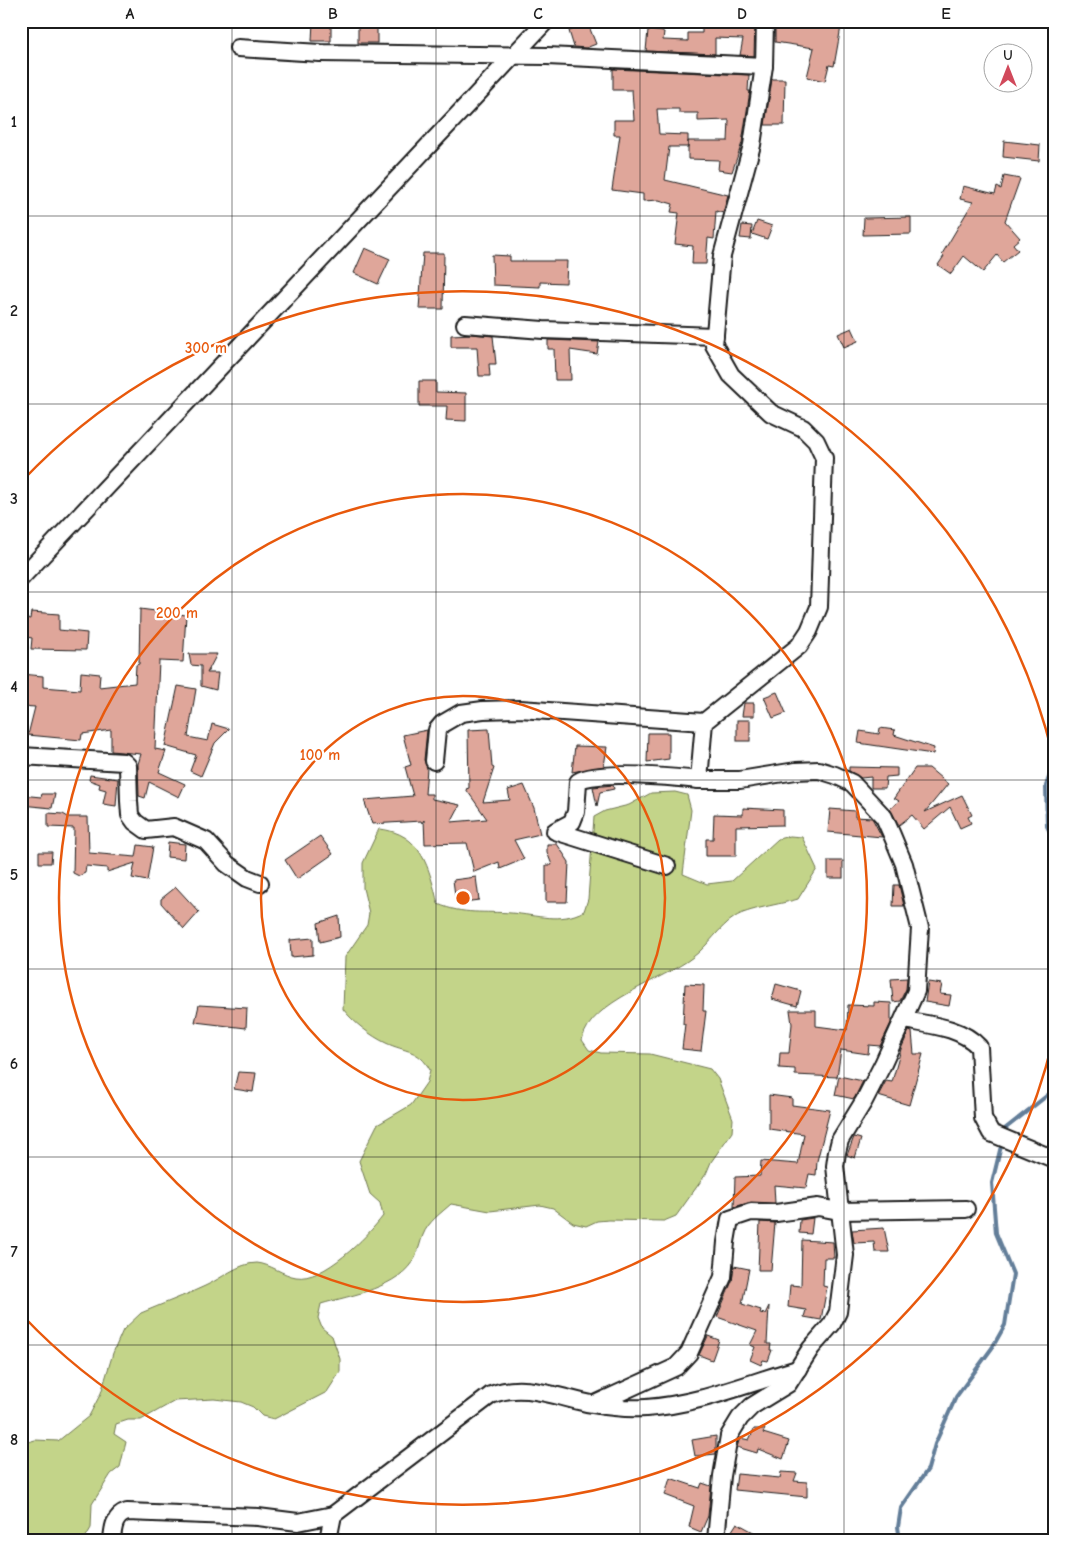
<svg xmlns="http://www.w3.org/2000/svg" width="1075" height="1561" font-family="'Comic Neue',sans-serif">
  <style>
    .green { fill: #c3d489; stroke: #707852 }
    .lines { fill: none; stroke-linecap: round; stroke-linejoin: round }
    .stream { stroke: #637e99; stroke-width: 4 }
    .building { fill: #dfa69a; stroke: #1c1c1c }
    .minor-casing { stroke: #1c1c1c; stroke-width: 20 }
    .minor { stroke: #fff; stroke-width: 16 }
    .grid { fill: none; stroke: #1c1c1c; stroke-width: 1; stroke-opacity: 0.55 }
    .ring { fill: none; stroke: #e8590c; stroke-width: 2.5 }
    .centre { fill: #e8590c; stroke: #fff; stroke-width: 2.5 }
    .ring-label { font-size: 15px; text-anchor: middle; font-weight: bold; fill: #e8590c; stroke: #fff; stroke-width: 4.5; stroke-linejoin: round; paint-order: stroke }
    .neatline { fill: none; stroke: #1c1c1c; stroke-width: 2 }
    .grid-label { font-size: 16px; text-anchor: middle; font-weight: bold; fill: #1c1c1c }
  </style>
  <rect width="100%" height="100%" fill="#fff"/>
  <filter id="ink" filterUnits="userSpaceOnUse"><feTurbulence type="fractalNoise" baseFrequency=".02" numOctaves="2"/><feDisplacementMap in="SourceGraphic" scale="10" xChannelSelector="R" yChannelSelector="G"/><feConvolveMatrix kernelMatrix="1 2 1 2 8 2 1 2 1" color-interpolation-filters="sRGB"/></filter>
  <g filter="url(#ink)">
    <path class="green" d="M675,792l12,3 4,15 -8,64 24,10 25,-3 46,-42 12,-3 12,1 15,32 -19,30c-16,5 -52,10 -63,18 -16,10 -27,29 -42,40 -29,23 -103,44 -111,83l7,10 12,3 49,1 60,15 8,10 15,40 -1,13 -21,30 -5,12 -30,42 -12,5 -55,-1 -12,1 -11,5 -13,-3 -20,-15 -13,-3 -50,6 -39,-7c-10,9 -23,18 -28,31 -3,7 -4,15 -8,22 -15,31 -64,38 -94,47l-3,14 4,10 10,8 8,23v13l-13,20 -53,27 -12,-3 -9,-9 -12,-5 -27,-3 -39,2 -34,19h-13l-12,4 -2,10 12,8 -6,25 -9,7 -19,30 -1,24 -7,12h-63v-96l14,-4 23,1 31,-25 12,-23 12,-40 10,-23 18,-17c21,-9 43,-17 64,-27 16,-7 33,-23 52,-23 13,1 26,12 39,14 27,5 71,-40 87,-61l-3,-13 -10,-9 -11,-33 18,-36 34,-20 16,-23 3,-12c-11,-21 -25,-18 -44,-27 -15,-7 -33,-21 -43,-34l2,-52 22,-32 2,-12 -6,-25v-25l16,-34c43,4 50,39 59,75 25,11 47,7 73,9 26,2 49,11 73,-2l4,-12 6,-82 11,-6 24,-6 22,-12z"/>
    <g class="lines">
      <g class="stream">
        <path d="M1054,763l-8,23 1,40 7,14"/>
        <path d="M1054,992l-3,14 3,18"/>
        <path d="M1004,1133l2,-5 48,-38"/>
        <path d="M900,1540l-2,-13 3,-19 27,-39 7,-25 21,-47 36,-49 13,-23 8,-51 -17,-41 -4,-50 10,-41"/>
      </g>
    </g>
    <g class="building">
      <path d="M313,21h18v20h-19z"/>
      <path d="M702,21h53l-1,35 -14,-1 3,-16 -28,-1v16l-69,-3 2,-21 16,2 -1,8 25,1v-8h14z"/>
      <path d="M797,21h45l-8,45 -5,-1 -4,16 -18,-4 7,-29 -39,-6v-20l21,4z"/>
      <rect x="358" y="24" width="19" height="19"/>
      <path d="M588,24l8,20 -10,4 -12,-1 -5,-16z"/>
      <path d="M613,69l136,6 -1,16h2l-8,52 -10,29 -14,-2 1,-10 -31,-1v-18h40l1,-21 -31,1v-8h-19v-4h-22l2,25 29,1v12h-19l-4,33 63,15 -5,18 -7,-2 -2,28 -6,-1 -2,26h-14l1,-18 -18,-2 4,-31 -8,-1 2,-8 -14,-4 -16,1v-7l-31,-4 8,-55h-6v-15h20l-2,-30h-19z"/>
      <path d="M772,79h13l-1,46h-19z"/>
      <path d="M1004,141l36,4 -1,16 -36,-4z"/>
      <path d="M1004,176l16,3 -15,42 15,17 -7,6 5,6 -15,12 -6,-7 -14,17 -19,-16 -13,18 -13,-9 6,-9 -2,-2 31,-52 -13,-3 3,-13 32,8 2,-7 4,2z"/>
      <path d="M911,217v17l-48,1 1,-17z"/>
      <path d="M757,221l15,5 -5,13 -15,-5z"/>
      <path d="M742,225l10,1 -1,13 -11,-1z"/>
      <path d="M365,248l25,11 -12,25 -24,-11z"/>
      <path d="M423,253h21l-1,56h-24z"/>
      <path d="M492,255l18,1v5h57l-1,22 -26,-1v5l-47,-2z"/>
      <path d="M852,328l6,13 -14,6 -6,-13z"/>
      <path d="M471,334l22,2 3,28h-7l1,12h-11l-2,-29h-26v-12z"/>
      <path d="M548,340l51,2 -2,12 -27,-4 1,30h-16l-1,-31h-6z"/>
      <path d="M419,381h17v11l30,1v28l-20,-1 1,-14h-28z"/>
      <path d="M140,609l46,6 -3,47 -24,-1 -4,88 11,2 -7,21 26,12 -6,13 -30,-15 -4,16 -6,-2 -1,-32 3,-10 -30,-3v-21l-29,4 -1,6 -53,-5 7,-28 -14,-1v-32l22,2v11l37,3 1,-18 19,2 -1,13 36,-4 1,-18 3,-1z"/>
      <path d="M31,612l28,2v16l28,3 -1,17 -55,-1 1,-11 -11,-2v-19l9,2z"/>
      <path d="M189,654h28l-10,19h11l-2,17 -15,-4v-20l-10,-1z"/>
      <path d="M178,686l18,3 -8,48 20,4 4,-17 17,5 -14,14 -14,33 -11,-5 6,-16 -31,-9z"/>
      <path d="M777,692l9,21 -13,5 -9,-21z"/>
      <path d="M744,703h10v13h-12z"/>
      <rect x="737" y="720" width="13" height="21"/>
      <path d="M880,728l15,2 -1,5 40,13 -1,6 -75,-11 2,-12 19,3z"/>
      <path d="M489,729l3,38 2,1 -11,34 27,-2 -2,-10 16,-5 10,23 6,26 -26,6 10,19 -24,10 -1,-7 -25,10 -7,-29 -42,1 -1,-24 -2,3 -1,-2 -49,3 -8,-24 49,-4 -8,-29 6,-2 -8,-30 24,-5 -3,30 3,8 -2,26h7v5l28,6 -9,17 36,-3 -21,-30 3,-1 -1,-58z"/>
      <path d="M648,733h21v26l-22,3z"/>
      <path d="M575,746l32,1 -3,19 -32,6z"/>
      <path d="M849,767l48,1v8l-11,1 -1,11h-14v-11l-10,1 -12,-7z"/>
      <path d="M915,768h14l19,16 -23,28 37,-17 10,20 -4,2 3,6 -11,5 -10,-21 -26,22 -12,-14 -13,10 -9,-16 9,-8 -5,-3z"/>
      <path d="M90,775l28,4 -2,27 -13,-2 3,-14 -7,-2 1,-4 -11,-4z"/>
      <path d="M613,785l1,4 -14,3 -3,14 -4,-19z"/>
      <path d="M42,794h13l-3,14 -31,-3v-10l20,2z"/>
      <path d="M743,808l40,2v15l-47,1v30h-30v-17h7l1,-25 29,1z"/>
      <path d="M830,809l25,2v6l17,1 10,19 -54,-5z"/>
      <path d="M48,813l15,1 5,3h20l1,36 47,4 2,-12 15,2 -6,34 -15,-3 3,-15 -28,9v-4l-21,-2 -1,7 -6,3 -6,-3 1,-45 -26,-1z"/>
      <path d="M320,836l13,18 -36,25 -12,-19z"/>
      <path d="M168,842l17,2 -1,15 -17,-2z"/>
      <path d="M547,844h10l12,18 -2,40h-21v-37h6l-5,-13z"/>
      <path d="M39,852h13l-1,11h-12z"/>
      <rect x="828" y="861" width="15" height="17"/>
      <path d="M476,877l3,23 -23,3 -3,-23z"/>
      <path d="M894,885h5l5,21h-11z"/>
      <path d="M176,887l23,25 -15,17 -23,-26v-4z"/>
      <path d="M339,916l1,21 -20,5 -2,-19z"/>
      <path d="M313,938v17l-22,2 -1,-17z"/>
      <path d="M907,978l-1,11 -6,12 -7,1 -2,-23z"/>
      <path d="M928,982l14,2 -2,10 11,1 -2,11 -24,-4z"/>
      <path d="M685,984l19,1 -1,26h3l-5,40 -19,-2 3,-25h-2z"/>
      <path d="M776,984l25,7 -4,15 -25,-7z"/>
      <path d="M874,1002l17,1v20l-11,23 -11,-1 -1,9 -27,-4 -4,27 -42,-2v-6l-16,-1 1,-15h9l3,-29 -2,-14h26v16l31,4 1,-25 26,1z"/>
      <path d="M199,1005l48,3 -1,20 -51,-6z"/>
      <path d="M909,1031l3,1 2,22h9l-14,51 -31,-9 8,-15 6,1 9,-33z"/>
      <path d="M238,1072l18,1 -3,19 -19,-3z"/>
      <path d="M839,1076l24,5 -9,18 -19,-4z"/>
      <path d="M769,1095l23,3v7l38,5 -13,51 -1,14 -7,-1 -3,14 -32,-3 1,18 -24,-1 -17,5 1,-30 25,-1 1,-15 37,3 6,-30 -35,-5z"/>
      <path d="M854,1137l7,2 -6,19 -8,-3z"/>
      <path d="M813,1218l-2,16 -12,-1 1,-13z"/>
      <path d="M760,1222l15,1 -4,47h-13z"/>
      <path d="M884,1228l5,24h-14l-1,-10 -20,1 -2,-13z"/>
      <path d="M802,1240l31,2 1,16h-10l-1,28 4,1 -6,33 -17,-3 2,-7 -18,-3 2,-22 11,1z"/>
      <path d="M734,1266l15,3 -7,35 19,6 -1,3 5,1 4,-8 -2,38h4l-1,6h2l-4,11 -5,-1 -2,5 -11,-5 5,-13 -5,-2 7,-14 -40,-14 15,-36z"/>
      <path d="M708,1336l11,4 -7,20 -13,-5z"/>
      <path d="M754,1429h11l-2,4 26,8 -6,18 -25,-10 -1,4 -20,-6 3,-9 9,2z"/>
      <path d="M716,1436v18l-21,2 -3,-16z"/>
      <path d="M781,1472l16,1 -3,8 13,1v15l-72,-7 2,-16 43,4z"/>
      <path d="M670,1478l30,10 2,-5 9,3 -3,30 -7,16 -12,-5 5,-21 -29,-11z"/>
      <path d="M737,1523l31,17h-42z"/>
    </g>
    <g class="lines">
      <g class="minor-casing">
        <g id="minor">
          <path d="M238,48l82,5 227,3 217,10"/>
          <path d="M465,324l78,6 172,6"/>
          <path d="M21,578l525,-557"/>
          <path d="M21,756l103,6 4,4 1,35 1,14 5,7 11,8 28,-3 32,14 21,23 20,14 13,5"/>
          <path d="M434,761l3,-31 5,-6 19,-11 22,-3 37,-1 184,13"/>
          <path d="M667,866l-112,-35 17,-9 4,-10 2,-30c10,-13 102,-4 121,-2"/>
          <path d="M904,1020c26,5 57,7 75,27l4,71 8,15 63,26"/>
          <path d="M595,1404l81,-37 13,-14 34,-76 3,-35 4,-23 21,-7 25,1 42,-6 21,4 127,-2"/>
          <path d="M112,1540c1,-12 2,-24 15,-28l131,5 40,5 35,-7 158,-120c32,-14 68,3 101,9 16,3 37,5 54,4 51,-3 102,-25 152,-39"/>
          <path d="M328,1540l5,-25"/>
          <path d="M716,1540l6,-64 7,-40 11,-18 12,-12 36,-22 23,-36 21,-24 6,-12 7,-57 -10,-89 2,-14 3,-12 24,-39 19,-37 33,-73 4,-63 -16,-64 -12,-29 -8,-18 -32,-34 -17,-8 -16,-5 -23,1 -56,9h-41l5,-58 95,-76 10,-15 10,-24 5,-149 -8,-17 -13,-13 -32,-15 -40,-38 -17,-30 8,-89 30,-111 12,-79 1,-45"/>
        </g>
      </g>
      <use href="#minor" class="minor"/>
    </g>
  </g>
  <path class="grid" d="M232,21v1519M436,21v1519M640,21v1519M844,21v1519M21,216h1033M21,404h1033M21,592h1033M21,780h1033M21,969h1033M21,1157h1033M21,1345h1033"/>
  <g class="ring">
    <circle cx="463" cy="898" r="202"/>
    <circle cx="463" cy="898" r="404"/>
    <path d="M1053 1040A607 607 0 0 1 23 1316M23 480A607 607 0 0 1 1053 756"/>
  </g>
  <circle cx="463" cy="898" r="8" class="centre"/>
  <g class="ring-label">
    <text x="206" y="353">300 m</text>
    <text x="177" y="618">200 m</text>
    <text x="320" y="760">100 m</text>
  </g>
  <rect width="1075" height="1561" fill="none" stroke="#fff" stroke-width="55"/>
  <g transform="translate(1008 68)"><circle r="24" fill="#ffffff" stroke="#a4a4a4"/>
  <path d="M0-4L9 19L0 12L-9 19Z" fill="#d1495b"/>
  <text y="-8" font-size="14" font-weight="bold" text-anchor="middle" fill="#1c1c1c">U</text>
  </g>
  <rect x="28" y="28" width="1020" height="1506" class="neatline"/>
  <g class="grid-label">
    <text x="130" y="19">A</text>
    <text x="333" y="19">B</text>
    <text x="538" y="19">C</text>
    <text x="742" y="19">D</text>
    <text x="946" y="19">E</text>
    <text x="14" y="127">1</text>
    <text x="14" y="316">2</text>
    <text x="14" y="504">3</text>
    <text x="14" y="692">4</text>
    <text x="14" y="880">5</text>
    <text x="14" y="1069">6</text>
    <text x="14" y="1257">7</text>
    <text x="14" y="1445">8</text>
  </g>
</svg>
